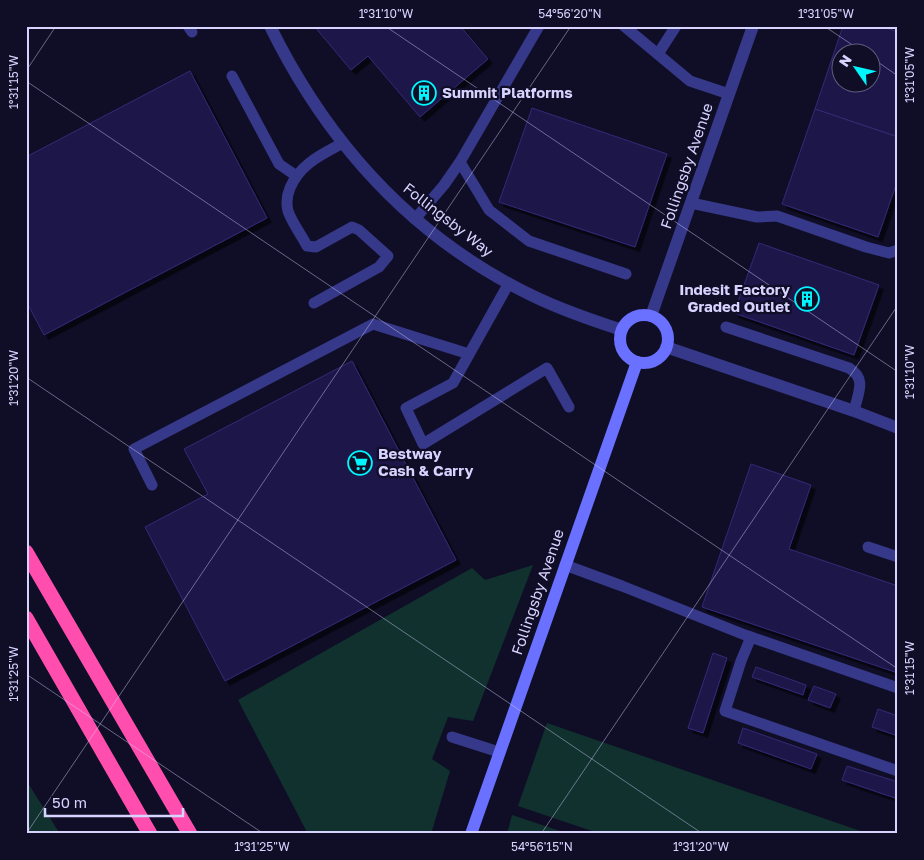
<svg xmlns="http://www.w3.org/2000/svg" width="924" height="860" font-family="'Golos Text',sans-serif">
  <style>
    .green { fill: #10312e }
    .building { fill: #1f1849; stroke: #332977; fill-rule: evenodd; filter: url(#shadow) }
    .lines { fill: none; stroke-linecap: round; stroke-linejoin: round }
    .lane { stroke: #363889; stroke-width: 11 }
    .street { stroke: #363889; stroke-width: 12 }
    .secondary { stroke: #6a70ff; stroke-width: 12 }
    .highway { stroke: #ff4eae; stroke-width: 15 }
    .ticks { fill: none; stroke: #d6d3ff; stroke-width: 1; stroke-opacity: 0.45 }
    .labels { text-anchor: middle; stroke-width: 4.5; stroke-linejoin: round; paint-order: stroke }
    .poi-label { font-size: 15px; font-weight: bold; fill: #d6d3ff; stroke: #100e27; text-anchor: start }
    .street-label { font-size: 15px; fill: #d6d3ff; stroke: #100e27 }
    .neatline { fill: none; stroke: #d6d3ff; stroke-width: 2 }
    .ticks-label { font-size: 12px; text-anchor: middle; fill: #d6d3ff }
  </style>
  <defs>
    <filter id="shadow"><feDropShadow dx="4.5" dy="4.5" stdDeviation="0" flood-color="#0009"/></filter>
  </defs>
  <rect width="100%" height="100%" fill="#100e27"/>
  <g class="green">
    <path d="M533,565l-60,156 -25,-4 -16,42 18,12 -19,63h-123l-70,-134 234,-132 13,12z"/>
    <path d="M547,723l322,111h-268l-83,-28z"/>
    <path d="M26,780l34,54h-34z"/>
    <path d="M512,815l57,19h-62z"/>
  </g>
  <g class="building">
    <path d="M314,26h146l28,33 -68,58 -52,-61 -17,14z"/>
    <path d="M843,26h38l17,6v105l-83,-28zM842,52h30v30h-30z"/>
    <path d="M190,71l77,147 -223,117 -18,-34v-144z"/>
    <path d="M532,108l135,46 -32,93 -136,-45z"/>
    <path d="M815,109l83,28v42l-20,58 -96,-33z"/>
    <path d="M759,243l120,42 -25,70 -120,-42z"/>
    <path d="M352,361l104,199 -231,121 -80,-154 63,-33 -24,-45z"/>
    <path d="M751,464l60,21 -22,64 109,37v87l-196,-66z"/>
    <path d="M713,653l14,5 -24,75 -15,-5z"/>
    <path d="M756,667l50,18 -3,10 -51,-18z"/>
    <path d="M814,686l22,8 -6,14 -22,-8z"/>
    <path d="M878,709l20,7v10l-3,9 -23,-8z"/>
    <path d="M743,728l74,26 -6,15 -73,-26z"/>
    <path d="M847,766l51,16 -3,16 -53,-18z"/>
  </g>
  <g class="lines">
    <g class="lane">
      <path d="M188,26l4,6"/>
      <path d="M624,26l66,55 39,13"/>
      <path d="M658,54l18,-28"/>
      <path d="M232,76l47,88 16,11"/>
      <path d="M460,162l29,48 40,31 97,33"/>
      <path d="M691,203l66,14 20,-1 89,31 23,6 9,-3"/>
      <path d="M415,219l29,-34 16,-23 79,-136"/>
      <path d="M509,283l-56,100 -47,25 17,36 124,-76 22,39"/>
      <path d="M314,303l65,-36 9,-11 -29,-26 -7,-3 -36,20 -9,-1c-6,-12 -15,-23 -19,-35 -2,-8 -1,-16 2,-23 10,-24 31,-33 53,-45"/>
      <path d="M726,327l123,41c18,11 9,25 5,43"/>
      <path d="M152,485l-18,-36 239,-125 96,30"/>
      <path d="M868,547l30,10"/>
      <path d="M565,565l57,21 123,49 153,53"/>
      <path d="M751,637l-10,24 -16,50 173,60"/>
      <path d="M452,737l47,15"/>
    </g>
    <g class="street">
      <path d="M270,26c58,118 143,212 263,270 29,14 58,24 89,34"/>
      <path d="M651,316l102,-290"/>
      <path d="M666,347l188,64 44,17"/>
    </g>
    <g class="secondary">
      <circle cx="644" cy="339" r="24"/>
      <path d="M471,834l166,-472"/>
    </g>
    <g class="highway">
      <path d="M26,552l164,282"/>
      <path d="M26,618l124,216"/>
    </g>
  </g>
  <path class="ticks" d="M385,26l513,346M824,26l39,26M872,58l26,18M26,71l30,-45M26,81l872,588M26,377l677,457M26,674l238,160M26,834l545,-808M541,834l357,-529"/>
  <defs>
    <g id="building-ring" transform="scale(1.25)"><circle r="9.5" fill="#100e27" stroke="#00f5fe" stroke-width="1.5"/><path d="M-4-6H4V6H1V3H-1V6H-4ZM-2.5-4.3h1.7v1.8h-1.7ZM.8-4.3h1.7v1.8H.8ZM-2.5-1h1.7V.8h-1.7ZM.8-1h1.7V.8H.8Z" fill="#00f5fe"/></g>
    <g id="supermarket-ring" transform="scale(1.25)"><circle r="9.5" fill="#100e27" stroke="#00f5fe" stroke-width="1.5"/><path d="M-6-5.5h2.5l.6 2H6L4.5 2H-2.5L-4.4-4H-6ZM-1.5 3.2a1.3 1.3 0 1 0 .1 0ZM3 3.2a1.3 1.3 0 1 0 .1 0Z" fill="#00f5fe"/></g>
  </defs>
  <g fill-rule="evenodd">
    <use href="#building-ring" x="424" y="93"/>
    <use href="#building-ring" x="807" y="299"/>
    <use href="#supermarket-ring" x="360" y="463"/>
  </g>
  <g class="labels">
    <g class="poi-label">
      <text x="442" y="98">Summit Platforms</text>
      <text x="790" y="295" text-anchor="end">Indesit Factory<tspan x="790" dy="17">Graded Outlet</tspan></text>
      <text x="378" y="459">Bestway<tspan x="378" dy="17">Cash &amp; Carry</tspan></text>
    </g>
    <g class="street-label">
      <text transform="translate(687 166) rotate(-71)" y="5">Follingsby Avenue</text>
      <text transform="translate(448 220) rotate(38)" y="5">Follingsby Way</text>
      <text transform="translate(538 592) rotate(-71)" y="5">Follingsby Avenue</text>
    </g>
  </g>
  <rect width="924" height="860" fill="none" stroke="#100e27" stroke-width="55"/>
  <g transform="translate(856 68) rotate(304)"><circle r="24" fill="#100e27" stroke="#5f5d7d"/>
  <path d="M0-4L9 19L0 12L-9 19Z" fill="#00f5fe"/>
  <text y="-8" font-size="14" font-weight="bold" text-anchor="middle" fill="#d6d3ff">N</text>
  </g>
  <path d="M45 808v8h138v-8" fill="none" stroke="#d6d3ff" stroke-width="2.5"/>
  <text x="52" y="808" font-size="15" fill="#d6d3ff" stroke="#100e27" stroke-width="4" paint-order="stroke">50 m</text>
  <rect x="28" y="28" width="868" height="804" class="neatline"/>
  <g class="ticks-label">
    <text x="386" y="18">1°31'10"W</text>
    <text x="570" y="18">54°56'20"N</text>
    <text x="826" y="18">1°31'05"W</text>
    <text transform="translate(910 75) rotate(-90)" y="4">1°31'05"W</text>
    <text transform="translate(14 82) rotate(-90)" y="4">1°31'15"W</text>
    <text transform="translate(910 372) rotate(-90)" y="4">1°31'10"W</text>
    <text transform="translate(14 378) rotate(-90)" y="4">1°31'20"W</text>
    <text transform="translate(910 668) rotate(-90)" y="4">1°31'15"W</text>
    <text transform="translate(14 674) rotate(-90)" y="4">1°31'25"W</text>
    <text x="262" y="851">1°31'25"W</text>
    <text x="542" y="851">54°56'15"N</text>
    <text x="701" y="851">1°31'20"W</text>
  </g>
</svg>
